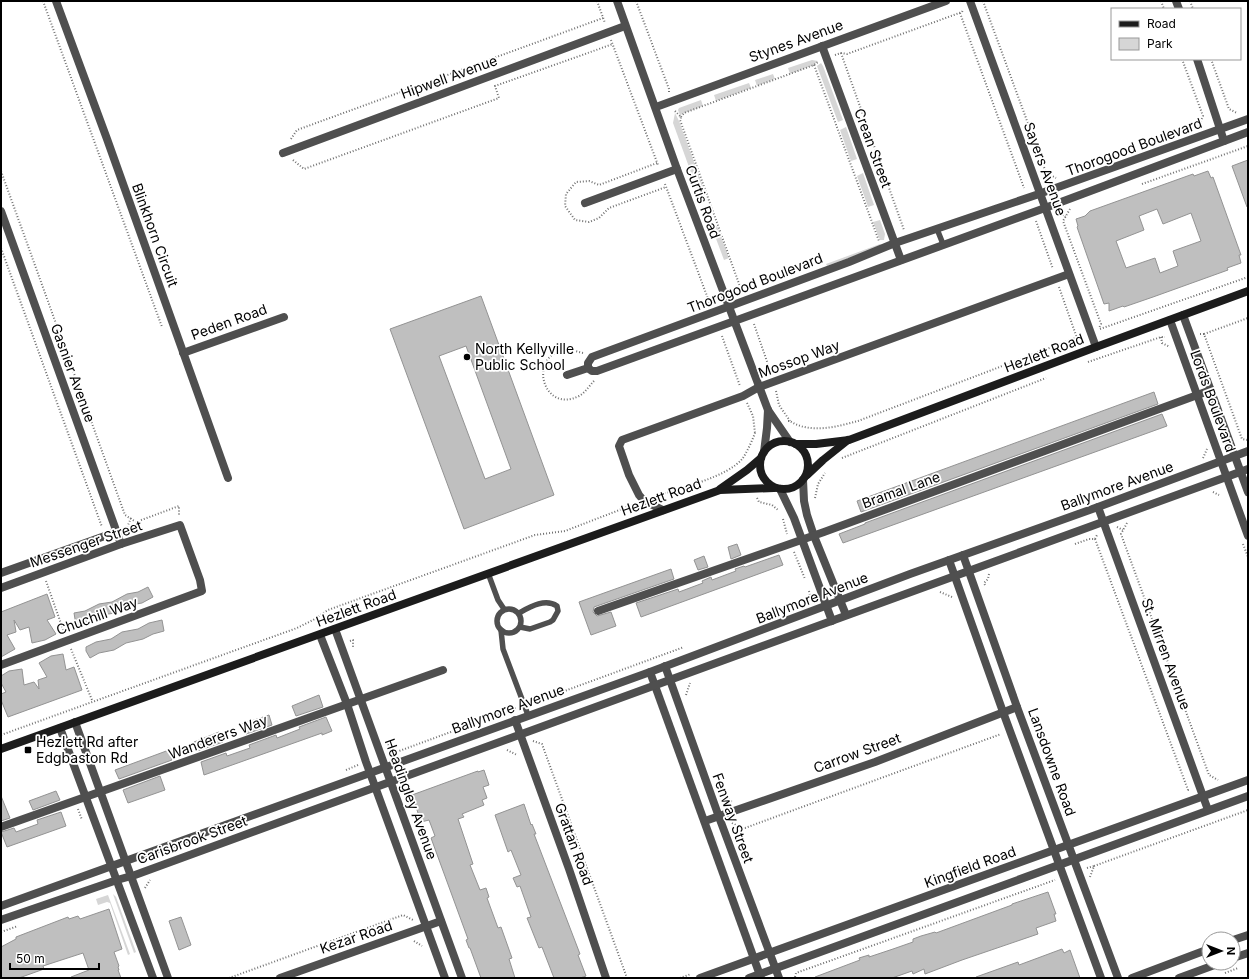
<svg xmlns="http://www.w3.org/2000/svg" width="1249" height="979" font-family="Inter,sans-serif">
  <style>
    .green { fill: #d6d6d6 }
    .building { fill: #bfbfbf; stroke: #939393; fill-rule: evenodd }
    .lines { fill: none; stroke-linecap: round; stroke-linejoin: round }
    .path { stroke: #717171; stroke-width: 2; stroke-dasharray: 1 2; stroke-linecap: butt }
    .lane { stroke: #4f4f4f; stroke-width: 5.5 }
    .street { stroke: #4f4f4f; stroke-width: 8 }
    .secondary { stroke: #1c1c1c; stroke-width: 8 }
    .poi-dot { fill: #000; stroke: #fff; stroke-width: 1.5 }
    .labels { text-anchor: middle; stroke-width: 3.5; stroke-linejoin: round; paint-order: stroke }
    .street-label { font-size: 14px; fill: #000; stroke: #fff }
    .poi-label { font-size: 14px; fill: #000; stroke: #fff; text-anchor: start }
  </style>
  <rect width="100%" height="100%" fill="#fff"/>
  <g class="green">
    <path d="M812,60l6,1 -4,4 -24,9 -2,-6z"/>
    <path d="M821,63l2,3 20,54 -5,2 -21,-56z"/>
    <path d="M773,74l2,5 -18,7 -2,-6z"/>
    <path d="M749,83l2,5 -35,13 -2,-6z"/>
    <path d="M701,100l2,6 -23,9 -2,-5 1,-2z"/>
    <path d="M675,113l4,8 24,66 -6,2 -24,-66z"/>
    <path d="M846,127l11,32 -6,2 -11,-31z"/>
    <path d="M863,173l11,32 -6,2 -11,-31z"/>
    <path d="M880,220l5,14 -1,6h-4l-7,-18z"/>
    <path d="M717,226l12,32 -5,2 -12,-32z"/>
    <path d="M880,244l1,1 -3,2 -51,19 -1,-2z"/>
    <path d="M113,894l3,3 20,55 -2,1z"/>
    <path d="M108,895l22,59 -2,1 -18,-52 -3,-1 -9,3 -2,-6z"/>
  </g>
  <g class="building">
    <path d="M1248,160v47h-1l-15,-41z"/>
    <path d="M1208,171l3,7 2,-1 28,78h-2l2,8 -14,5 1,2 -75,27 -29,10 -1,-1 -14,5v-8l-5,1 -27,-77 1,-1 -2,-7 9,-3 5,-5 103,-37 1,2zM1157,209l6,15 28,-11 10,28 -28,10 5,15 -18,7 -5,-15 -29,10 -10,-27 28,-11 -5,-14z"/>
    <path d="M481,296l73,199 -90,34 -74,-200zM466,346l45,123 -26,10 -46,-123z"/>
    <path d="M1154,392l4,12 -297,108 -4,-11z"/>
    <path d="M1162,414l5,12 -324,117 -4,-9 26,-10v-1z"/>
    <path d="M737,544l4,11 -10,4 -3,-12z"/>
    <path d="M779,555l4,10 -142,52 -5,-14 42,-14 1,3 24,-9 -1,-2 9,-4 1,3 24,-9 -1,-2 9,-3 1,1z"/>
    <path d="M704,556l4,11 -10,3 -4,-10z"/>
    <path d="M671,569l3,10 -80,28 -1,5 4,4 14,-4 5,14 -25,9 -12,-33z"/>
    <path d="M148,587l5,10 -11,6 -12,2 -15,8 -13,2 -14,7 -12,3 -2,-12 11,-2 14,-7 13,-2 15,-8 11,-2z"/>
    <path d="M47,594l8,23 -8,3 9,14 -11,6 -13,3 -3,-16 -9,3 -6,-10 2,12 -9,3 8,14 -14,8v-45z"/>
    <path d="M162,620l2,11 -11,3 -10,5 -17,4 -12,7 -15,3 -9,5 -4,-7v-4l10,-5 15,-3 11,-7 16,-3 11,-6z"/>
    <path d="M63,654l3,16 8,-3 8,23 -74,27 -7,-17v-6l5,-2 -5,-9v-7l8,-5 13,-2 2,16 10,-3 5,7 -1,-9 9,-3 -8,-14 12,-7z"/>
    <path d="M319,695l4,12 -27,9 -4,-10z"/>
    <path d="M269,715l3,10 -26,9 -4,-10z"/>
    <path d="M326,717l6,14 -10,4v-2l-118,42 -3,-13 25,-9 1,3 23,-8 -1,-3 27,-10 1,3 23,-9 -1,-2z"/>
    <path d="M219,732l4,10 -26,9 -3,-9z"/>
    <path d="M169,750l3,10 -53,19 -4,-9z"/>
    <path d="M484,770l5,15 -6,2 4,11 -5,2 2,5 -22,9 2,3 -6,2 15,45 -3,1 10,25 6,-2 3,9 -2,1 11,30 3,-1 11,31 -3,1 6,19h-34l-11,-30h-1l-3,-8 2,-1 -37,-101 4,-2 -6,-16 -8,2 -9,-27 63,-23 3,-1v1z"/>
    <path d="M160,776l5,14 -37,13 -5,-13z"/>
    <path d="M56,791l4,9 -27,10 -4,-9z"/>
    <path d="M1,796l9,22 -9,3z"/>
    <path d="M524,804l7,21 1,-1 4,10h-2l46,120 -2,1 8,21 -6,2h-26l-12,-31 -3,1 -12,-30 4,-1 -11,-31 -3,1 -4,-9 8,-3 -10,-25 -3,2 -13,-37z"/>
    <path d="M61,812l5,14 -59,21 -6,-15 13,-4 2,4 22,-8 -1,-4z"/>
    <path d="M1048,892l8,22h-2l2,7 -20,7 2,6 -76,26 -37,14 -1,-5 -11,5 -1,-3 -20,7h-77v-1l45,-17 -1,-2 10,-3v2l24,-8 20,-7v-3l8,-3 14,-4 1,1 76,-28v-1z"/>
    <path d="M109,909l13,40 -8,3 5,14 -1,1 1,3h-1l3,8h-50v-1l18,-7 -6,-17 -40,13 1,3 -25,9h-18v-31l15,-8v-2l52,-20 1,2 9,-3 2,3z"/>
    <path d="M181,917l10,28 -12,5 -10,-29z"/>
    <path d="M1062,949l2,4 6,-3 10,28h-104v-1l42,-15 1,3z"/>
  </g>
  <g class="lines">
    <g class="path">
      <path d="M43,1l119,326"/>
      <path d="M597,1l8,22"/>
      <path d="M636,1l33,88v3"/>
      <path d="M983,1l65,177"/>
      <path d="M985,1h5"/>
      <path d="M1161,1l3,8"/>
      <path d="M1190,1l3,8"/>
      <path d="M960,13l64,175"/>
      <path d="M611,40l47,125"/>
      <path d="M841,53l63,177"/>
      <path d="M835,55l6,-2 6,1 115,-42 1,-2"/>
      <path d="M1182,59l21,57 -5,11"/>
      <path d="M1211,59l18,50 8,4"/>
      <path d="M814,65l65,176"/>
      <path d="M675,111l6,6 -1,3 62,172"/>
      <path d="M681,117l3,-4 130,-48 4,-3"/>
      <path d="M291,139l6,-9 306,-112"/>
      <path d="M293,160l11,9 195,-71 -4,-12 118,-42"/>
      <path d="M657,163l-58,22 -10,-4 -13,1 -10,12 -1,12 10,14 14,2 10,-4 10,-10 57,-21"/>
      <path d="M1,171l124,344 11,7 43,-16v9"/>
      <path d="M1047,180l3,-5 6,3"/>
      <path d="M665,184l45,120"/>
      <path d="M1142,184l106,-38"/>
      <path d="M1070,209l-7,12 38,103 -2,4"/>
      <path d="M1057,213l9,3"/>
      <path d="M1036,221l17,48"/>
      <path d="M1,248l101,279"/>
      <path d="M1059,287l18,51"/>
      <path d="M754,324l17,49"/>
      <path d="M1100,329l148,-52"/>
      <path d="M1200,334h4l38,105 5,1"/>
      <path d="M1204,334l44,-16"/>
      <path d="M722,336l18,50"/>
      <path d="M1161,337l1,6 8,4"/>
      <path d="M583,353c-5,-1 -10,-3 -15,-3 -41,1 -27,65 11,46 6,-3 10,-10 15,-15"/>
      <path d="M1088,362l73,-25h4"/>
      <path d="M776,391l3,14 11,16"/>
      <path d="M747,403l6,13 2,17"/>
      <path d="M788,421h2c20,13 46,6 68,0l223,-85"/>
      <path d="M842,458l204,-80"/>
      <path d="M1203,458l4,-9"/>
      <path d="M1213,492l6,3"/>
      <path d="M656,496c24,-8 72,-19 87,-38 5,-8 9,-17 12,-25l2,-1"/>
      <path d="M757,498l2,4 13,3 6,5"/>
      <path d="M815,498l3,-14 7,-11"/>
      <path d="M783,519l4,15"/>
      <path d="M1127,523l-6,11 88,241 9,5"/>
      <path d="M1117,527l6,3"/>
      <path d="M126,530l5,-12"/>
      <path d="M1095,539l93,251 -2,1"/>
      <path d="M1075,544l14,-5h6l2,-4"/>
      <path d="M1243,544l5,13"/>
      <path d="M794,552l11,27"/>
      <path d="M46,581l18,51"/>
      <path d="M985,585l-1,-2 4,-4 1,-5"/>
      <path d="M809,591l1,5 -3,4 3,2"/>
      <path d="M940,592l12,5"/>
      <path d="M350,641l3,-1v7"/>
      <path d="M71,649l21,51"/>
      <path d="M686,695l4,-12"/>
      <path d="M532,703l152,-56"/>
      <path d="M1,735l296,-107 16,-8 15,-10 207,-75 30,-4 70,-27"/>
      <path d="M533,741l9,3 85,234"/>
      <path d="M388,744l8,8"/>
      <path d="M507,750l10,5"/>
      <path d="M391,754l125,-46"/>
      <path d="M346,770l12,-5"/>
      <path d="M722,793l10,9"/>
      <path d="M405,794l4,-9"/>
      <path d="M78,809l4,11"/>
      <path d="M732,823l7,4 -1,9"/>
      <path d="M739,827l6,1 256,-94"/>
      <path d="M1094,866l154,-56"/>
      <path d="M1087,868l7,-2 -4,11"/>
      <path d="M145,888l5,-8"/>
      <path d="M1,932l17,-6"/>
      <path d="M1215,939l9,-4"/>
      <path d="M414,941l8,5"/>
      <path d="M1225,973l13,-5"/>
      <path d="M795,977l1,-4 259,-93"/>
      <path d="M229,978l174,-63 10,5"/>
      <path d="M680,978l11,-4"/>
    </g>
    <g class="lane">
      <path d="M937,229l6,15"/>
      <path d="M488,573l10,27 6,9"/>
      <circle cx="509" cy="621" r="12"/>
      <path d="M519,613c11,-6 26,-15 38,-7l1,5 -5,9 -3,2 -20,7 -10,-2"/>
      <path d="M501,630l2,19 25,66"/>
    </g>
    <g class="street">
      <path d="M56,1l51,138 121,339"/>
      <path d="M617,1l60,168 91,241 22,32"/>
      <path d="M970,1l126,346"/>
      <path d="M1176,1l3,8"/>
      <path d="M822,46l79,214"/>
      <path d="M1197,59l27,82"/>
      <path d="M656,107l290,-106"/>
      <path d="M1248,119l-212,76 -141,48 -46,19 -257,95 -4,6v5l4,3h5l448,-163 203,-76"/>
      <path d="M283,153l342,-127"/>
      <path d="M585,203l92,-34"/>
      <path d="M1,211l120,333"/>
      <path d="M1183,315l65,177"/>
      <path d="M1170,320l78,216"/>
      <path d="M183,353l101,-36"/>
      <path d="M567,375l21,-7"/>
      <path d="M764,452l3,-24 1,-18"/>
      <path d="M803,480l1,21 3,14 7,21 32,79"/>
      <path d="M780,489l14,29 38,103"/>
      <path d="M1098,507l110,303"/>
      <path d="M663,510l-19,-9 -5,-6 -10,-20 -10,-29 3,-6 121,-44 16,-9 310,-113"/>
      <path d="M963,555l54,152 101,271"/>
      <path d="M949,560l54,152 98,266"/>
      <path d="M1,573l115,-41"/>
      <path d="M1,588l120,-44 59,-19 20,55 2,11 -201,74"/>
      <path d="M598,611l226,-79 387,-142"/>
      <path d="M335,629l127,349"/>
      <path d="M320,635l27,69 19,58 79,216"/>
      <path d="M665,666l54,151 60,161"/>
      <path d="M650,672l111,306"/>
      <path d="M515,720l54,149 37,109"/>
      <path d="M75,722l93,256"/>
      <path d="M60,728l93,250"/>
      <path d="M705,821l170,-59 142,-55"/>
      <path d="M1,827l442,-157"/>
      <path d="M1,906l649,-234 260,-98 188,-67 150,-56"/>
      <path d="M1,920l116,-40 18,-5 1113,-406"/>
      <path d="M1233,940l15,-5"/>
      <path d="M1233,958l15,-5"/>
      <path d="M280,978l161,-57"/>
      <path d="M700,978l548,-198"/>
      <path d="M749,978l499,-182"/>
      <path d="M1132,978l77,-29"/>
      <path d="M1179,978l41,-15"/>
    </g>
    <g class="secondary">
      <circle cx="784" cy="465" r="24"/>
      <path d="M796,444h20l33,-4 247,-93 152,-56"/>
      <path d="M807,475l16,-15 25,-20"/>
      <path d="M720,489l27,-19 14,-12"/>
      <path d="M1,749l719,-259 54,-2"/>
    </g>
  </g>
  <g class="poi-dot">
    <circle cx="467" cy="357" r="4"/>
    <rect x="24" y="746" width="8" height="8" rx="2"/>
  </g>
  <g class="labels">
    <g class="street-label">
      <text transform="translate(796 41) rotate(-20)" y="5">Stynes Avenue</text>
      <text transform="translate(449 77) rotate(-20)" y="5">Hipwell Avenue</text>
      <text transform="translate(1134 147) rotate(-20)" y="5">Thorogood Boulevard</text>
      <text transform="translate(873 148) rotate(70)" y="5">Crean Street</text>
      <text transform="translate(1045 169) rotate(70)" y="5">Sayers Avenue</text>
      <text transform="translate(703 202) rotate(70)" y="5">Curtis Road</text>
      <text transform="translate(155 235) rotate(70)" y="5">Blinkhorn Circuit</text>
      <text transform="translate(755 283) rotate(-21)" y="5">Thorogood Boulevard</text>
      <text transform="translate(229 322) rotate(-20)" y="5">Peden Road</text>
      <text transform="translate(1044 353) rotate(-21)" y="5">Hezlett Road</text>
      <text transform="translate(799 359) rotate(-20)" y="5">Mossop Way</text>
      <text transform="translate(73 373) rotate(70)" y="5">Gasnier Avenue</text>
      <text transform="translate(1213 401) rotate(70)" y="5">Lords Boulevard</text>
      <text transform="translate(1117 486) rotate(-20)" y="5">Ballymore Avenue</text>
      <text transform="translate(901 490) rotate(-20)" y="5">Bramal Lane</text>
      <text transform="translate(661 497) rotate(-20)" y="5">Hezlett Road</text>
      <text transform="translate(86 544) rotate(-19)" y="5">Messenger Street</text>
      <text transform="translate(812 598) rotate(-21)" y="5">Ballymore Avenue</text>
      <text transform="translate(356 608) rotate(-20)" y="5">Hezlett Road</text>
      <text transform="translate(97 616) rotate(-20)" y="5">Chuchill Way</text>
      <text transform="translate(1166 654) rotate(70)" y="5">St. Mirren Avenue</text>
      <text transform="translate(508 709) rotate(-20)" y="5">Ballymore Avenue</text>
      <text transform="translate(218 737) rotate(-20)" y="5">Wanderers Way</text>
      <text transform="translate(857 753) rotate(-20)" y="5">Carrow Street</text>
      <text transform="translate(1052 762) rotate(70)" y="5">Lansdowne Road</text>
      <text transform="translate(411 799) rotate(70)" y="5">Headingley Avenue</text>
      <text transform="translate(733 818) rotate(70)" y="5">Fenway Street</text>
      <text transform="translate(192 840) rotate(-20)" y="5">Carisbrook Street</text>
      <text transform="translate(574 844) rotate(70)" y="5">Grattan Road</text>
      <text transform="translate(970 867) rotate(-20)" y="5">Kingfield Road</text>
      <text transform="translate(356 937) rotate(-19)" y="5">Kezar Road</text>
    </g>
    <g class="poi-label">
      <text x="475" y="354">North Kellyville<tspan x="475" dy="16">Public School</tspan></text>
      <text x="36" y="747">Hezlett Rd after<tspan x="36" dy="16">Edgbaston Rd</tspan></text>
    </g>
  </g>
  <rect width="1249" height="979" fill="none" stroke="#000000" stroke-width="4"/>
  <rect x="1111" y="8" width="130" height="52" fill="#ffffff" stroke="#999999"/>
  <rect x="1119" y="21" width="20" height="6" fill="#1c1c1c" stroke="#999999"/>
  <text x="1147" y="28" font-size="12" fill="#000000">Road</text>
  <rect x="1119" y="38" width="20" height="12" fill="#d6d6d6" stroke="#999999"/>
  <text x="1147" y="48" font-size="12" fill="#000000">Park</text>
  <g transform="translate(1221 951) rotate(90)"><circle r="19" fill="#ffffff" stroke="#999999"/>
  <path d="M0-3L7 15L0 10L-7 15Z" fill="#000000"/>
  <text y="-6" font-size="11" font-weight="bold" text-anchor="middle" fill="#000000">N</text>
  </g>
  <path d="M10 963v6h89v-6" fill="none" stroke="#000000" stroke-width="2"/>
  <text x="16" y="963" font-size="12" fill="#000000" stroke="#ffffff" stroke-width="3" paint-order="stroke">50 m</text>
</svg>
